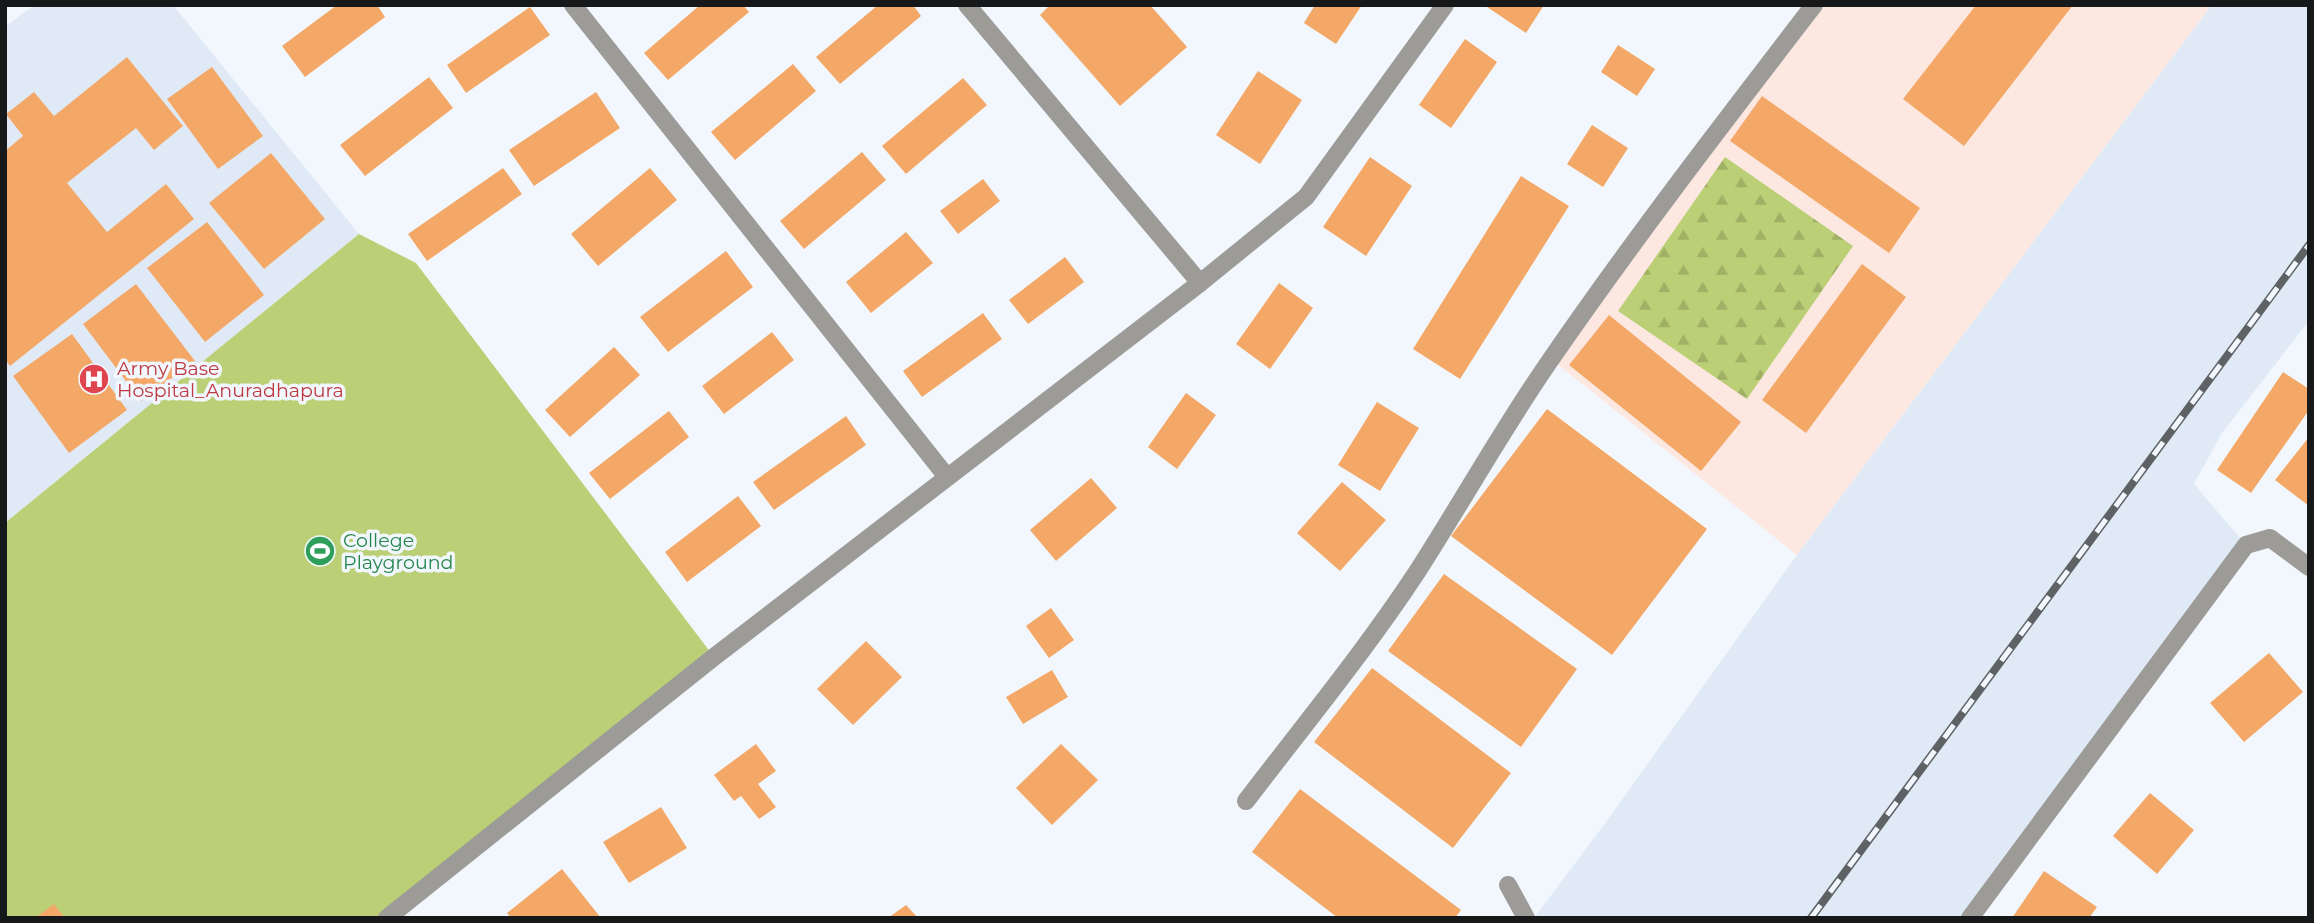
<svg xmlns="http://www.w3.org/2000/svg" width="2314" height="923" font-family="Montserrat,sans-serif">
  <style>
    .commercial { fill: #fce8e0 }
    .built { fill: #e0eaf6 }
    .forest { fill: url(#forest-firs) }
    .pitch { fill: #bbcf76 }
    .building { fill: #f4a868 }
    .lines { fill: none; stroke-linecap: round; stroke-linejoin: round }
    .lane { stroke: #9c9b98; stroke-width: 18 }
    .street { stroke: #9c9b98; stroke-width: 18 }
    .rail-casing { stroke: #5f6265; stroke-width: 8 }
    .rail { stroke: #f2f7fd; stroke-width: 5; stroke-dasharray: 16; stroke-linecap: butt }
    .labels { text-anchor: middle; stroke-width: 7; stroke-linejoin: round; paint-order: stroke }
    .health-label { font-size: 19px; fill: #be3a42; stroke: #f2f7fd; text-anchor: start }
    .leisure-label { font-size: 19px; fill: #27864d; stroke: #f2f7fd; text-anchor: start }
  </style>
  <defs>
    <pattern id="forest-firs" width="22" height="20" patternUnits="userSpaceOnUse" patternTransform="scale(1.75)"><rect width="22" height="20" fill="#bbcf76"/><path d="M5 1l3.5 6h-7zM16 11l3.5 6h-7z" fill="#a0b166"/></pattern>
  </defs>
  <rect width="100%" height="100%" fill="#f2f7fd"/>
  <path class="commercial" d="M1814,5h398l-415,550 -246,-196z"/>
  <g class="built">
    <path d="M34,5h139l186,229 -354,289v-496z"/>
    <path d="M2212,5h97v316l-87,112 -28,51 52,61 -276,373h-436l72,-96 191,-267z"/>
  </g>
  <path class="forest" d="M1725,157l128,89 -106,153 -129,-88z"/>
  <path class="pitch" d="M359,234l57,29 298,394 -327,261h-382v-395z"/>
  <g class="building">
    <path d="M337,5h40l8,12 -80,60 -23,-31z"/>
    <path d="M700,5h43l6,7 -81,68 -24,-27z"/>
    <path d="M878,5h35l8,11 -81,68 -24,-27z"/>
    <path d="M1050,5h100l37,42 -67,59 -80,-91z"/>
    <path d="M1315,5h47l-26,39 -32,-21z"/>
    <path d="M1484,5h60l-18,28z"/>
    <path d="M1976,5h97l-109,141 -61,-47z"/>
    <path d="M530,7l20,28 -84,58 -19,-28z"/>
    <path d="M1465,39l32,23 -46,66 -32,-23z"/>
    <path d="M1618,45l37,24 -18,27 -36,-24z"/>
    <path d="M127,57l56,69 -29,24 -18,-22 -69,55 40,49 59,-48 28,35 -184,147 -5,-7v-208l18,-15 -17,-22 28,-22 20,24z"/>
    <path d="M793,64l23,27 -81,69 -24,-28z"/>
    <path d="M212,67l51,69 -45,33 -51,-70z"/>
    <path d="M1258,71l44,29 -42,64 -44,-29z"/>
    <path d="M429,77l24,31 -88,68 -25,-31z"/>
    <path d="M963,78l24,27 -81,69 -24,-28z"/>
    <path d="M596,92l24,36 -86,58 -25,-36z"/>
    <path d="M1762,96l158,112 -31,45 -159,-112z"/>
    <path d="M1592,125l36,23 -25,39 -36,-23z"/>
    <path d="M862,152l24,28 -82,69 -24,-28z"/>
    <path d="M271,153l54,66 -61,50 -55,-66z"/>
    <path d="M1370,157l42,29 -46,70 -43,-29z"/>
    <path d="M503,168l19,26 -95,67 -19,-27z"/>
    <path d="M650,168l27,32 -79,66 -27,-32z"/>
    <path d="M1521,176l48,30 -109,173 -47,-30z"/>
    <path d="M983,179l17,22 -42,33 -18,-23z"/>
    <path d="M207,222l57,73 -59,47 -58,-74z"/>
    <path d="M906,232l27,31 -62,50 -25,-31z"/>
    <path d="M726,251l27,36 -85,65 -28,-35z"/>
    <path d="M1065,257l19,25 -56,42 -19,-24z"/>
    <path d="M1862,264l44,33 -100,136 -44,-33z"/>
    <path d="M1279,283l34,25 -43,61 -34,-25z"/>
    <path d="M136,284l59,77 -54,40 -58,-77z"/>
    <path d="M983,313l19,26 -80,58 -19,-26z"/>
    <path d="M1609,315l132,107 -40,49 -132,-106z"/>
    <path d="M772,332l22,28 -70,54 -22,-28z"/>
    <path d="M72,334l55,76 -58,43 -56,-77z"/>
    <path d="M614,347l26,28 -70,62 -25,-27z"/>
    <path d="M2283,372l26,17v21l-58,83 -34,-23z"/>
    <path d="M1186,393l30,22 -39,54 -29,-22z"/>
    <path d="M1377,402l42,26 -39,63 -42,-26z"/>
    <path d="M1547,409l160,120 -95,126 -161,-119z"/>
    <path d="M669,411l20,26 -79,62 -21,-26z"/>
    <path d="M846,416l20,29 -92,65 -21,-28z"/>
    <path d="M2309,437v69l-34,-26z"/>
    <path d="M1091,478l26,30 -61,53 -26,-31z"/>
    <path d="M1342,482l44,38 -46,51 -43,-38z"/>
    <path d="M738,496l23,30 -74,56 -22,-30z"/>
    <path d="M1444,574l133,95 -56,78 -133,-96z"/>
    <path d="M1051,608l23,32 -25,18 -23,-32z"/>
    <path d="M866,641l36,36 -49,48 -36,-36z"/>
    <path d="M2269,653l34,39 -59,50 -34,-39z"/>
    <path d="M1372,668l139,105 -58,75 -139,-106z"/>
    <path d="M1052,670l16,27 -45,27 -17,-27z"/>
    <path d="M756,744l20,27 -18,13 18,23 -17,12 -18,-23 -7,5 -20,-26z"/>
    <path d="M1061,744l37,36 -46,45 -36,-37z"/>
    <path d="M1300,789l161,121 -6,8h-117l-86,-66z"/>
    <path d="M2150,793l44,37 -37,44 -44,-38z"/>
    <path d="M661,807l26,41 -58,35 -26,-41z"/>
    <path d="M562,869l39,49h-90l-4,-5z"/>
    <path d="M2044,871l53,36 -8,11h-77z"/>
    <path d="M54,904l11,14h-30z"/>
    <path d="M906,905l12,13h-30z"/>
  </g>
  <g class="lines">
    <path class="lane" d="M1508,885l18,33"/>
    <g class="street">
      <path d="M573,5l374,472"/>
      <path d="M967,5l233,278"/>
      <path d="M1246,801c58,-76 119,-150 171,-229 45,-70 85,-142 132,-210 84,-122 175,-240 265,-357"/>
      <path d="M387,918l327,-261 486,-374 106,-86 139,-192"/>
      <path d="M1970,918l276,-373 24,-7 39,29"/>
    </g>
    <g class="rail-casing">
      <path id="rail" d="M1811,918l498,-673"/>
    </g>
    <use href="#rail" class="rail"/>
  </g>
  <defs>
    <g id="hospital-disc" transform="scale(1.575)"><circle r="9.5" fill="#e0444e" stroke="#f2f7fd"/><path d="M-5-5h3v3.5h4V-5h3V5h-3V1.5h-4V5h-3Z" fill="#fff"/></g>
    <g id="stadium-disc" transform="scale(1.575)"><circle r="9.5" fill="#2e9e5b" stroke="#f2f7fd"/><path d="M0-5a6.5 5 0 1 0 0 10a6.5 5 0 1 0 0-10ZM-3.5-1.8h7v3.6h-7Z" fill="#fff"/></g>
  </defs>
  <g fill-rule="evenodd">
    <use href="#hospital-disc" x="94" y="379"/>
    <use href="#stadium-disc" x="320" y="551"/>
  </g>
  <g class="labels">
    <g class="health-label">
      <text x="117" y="375">Army Base<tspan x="117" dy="22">Hospital_Anuradhapura</tspan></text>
    </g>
    <g class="leisure-label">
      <text x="343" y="547">College<tspan x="343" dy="22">Playground</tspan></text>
    </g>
  </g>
  <rect width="2314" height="923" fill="none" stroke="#16181a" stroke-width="14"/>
</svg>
